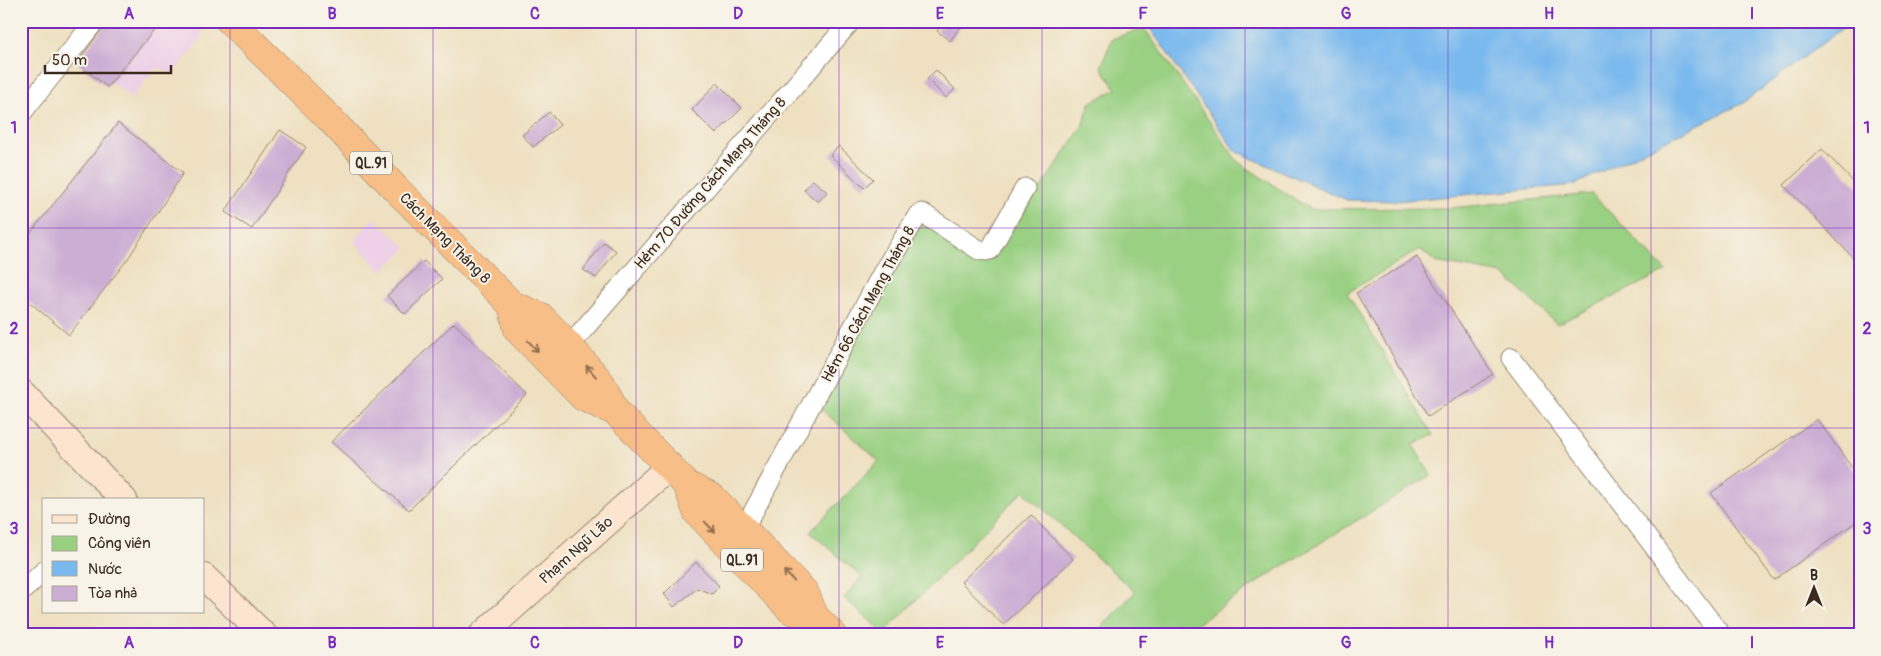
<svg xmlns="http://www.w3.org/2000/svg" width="1881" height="656" font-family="Pangolin,sans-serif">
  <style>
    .built { fill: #eed0e8 }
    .green { fill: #99d082; stroke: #6a7d50 }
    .water { fill: #7ab9ee; stroke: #5a7286 }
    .building { fill: #ccaed4 }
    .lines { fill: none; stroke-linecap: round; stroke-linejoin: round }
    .street-casing { stroke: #94856f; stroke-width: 21 }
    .secondary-casing { stroke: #94856f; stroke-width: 28 }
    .highway-casing { stroke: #94856f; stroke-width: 29 }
    .street { stroke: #fff; stroke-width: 19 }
    .secondary { stroke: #fce5cf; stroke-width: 26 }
    .highway { stroke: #f7be88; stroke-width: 28 }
    .oneway { stroke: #906d4e }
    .grid { fill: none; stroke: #7b2cbf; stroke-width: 1; stroke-opacity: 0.55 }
    .labels { text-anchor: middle; stroke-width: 4; stroke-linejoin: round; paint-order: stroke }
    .shield { fill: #f7f3e8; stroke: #73665b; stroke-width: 1 }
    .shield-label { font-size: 14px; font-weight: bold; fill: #3b2a1e }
    .street-label { font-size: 15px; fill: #3b2a1e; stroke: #f7f3e8 }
    .neatline { fill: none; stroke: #7b2cbf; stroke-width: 2 }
    .grid-label { font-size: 16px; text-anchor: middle; font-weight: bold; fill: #7b2cbf }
  </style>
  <rect width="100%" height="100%" fill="#f7f3e8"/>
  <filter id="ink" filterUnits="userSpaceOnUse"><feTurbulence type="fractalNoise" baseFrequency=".02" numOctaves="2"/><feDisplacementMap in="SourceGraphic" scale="10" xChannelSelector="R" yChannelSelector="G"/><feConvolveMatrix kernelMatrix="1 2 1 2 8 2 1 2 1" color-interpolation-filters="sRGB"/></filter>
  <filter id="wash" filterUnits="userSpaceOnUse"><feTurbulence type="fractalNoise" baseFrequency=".0096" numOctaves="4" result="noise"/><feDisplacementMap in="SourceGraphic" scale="20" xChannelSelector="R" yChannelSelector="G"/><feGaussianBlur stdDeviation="1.12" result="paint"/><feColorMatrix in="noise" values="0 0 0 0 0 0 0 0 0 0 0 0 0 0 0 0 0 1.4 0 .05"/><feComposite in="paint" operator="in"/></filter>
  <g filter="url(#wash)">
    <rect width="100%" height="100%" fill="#eee0c0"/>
    <g class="built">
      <path d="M161,21h30l10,8 1,9 -29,36 -16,-7 -26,31 -19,-16z"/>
      <path d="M373,218l34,30 -26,23 -27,-30z"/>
    </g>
    <path class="green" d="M1144,28l94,134 72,47 140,-1 142,-14 74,77 -109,53 -54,-50 -68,-12 -15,-13 -73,44 86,142 -20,10 18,30 -161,99 -90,61h-86l41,-43 -112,-101 -139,142 -40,-35 18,-21 -52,-45 69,-71 -60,-54 103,-185 70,38 90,-133 8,-24 26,-14 -15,-22 11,-28z"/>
    <path class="water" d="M1145,21h707l-109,82 -169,82 -178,16 -49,-1 -112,-49z"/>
    <g id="blocks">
      <g class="building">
        <path d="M108,21h54l-55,66 -30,-24z"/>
        <path d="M945,21h20l-15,20 -13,-10z"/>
        <path d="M936,70l19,19 -9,9 -19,-19z"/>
        <path d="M717,83l25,25 -26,26 -24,-24z"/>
        <path d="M549,112l11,13 -27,22 -11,-12z"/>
        <path d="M118,123l65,50 -54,84 -60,78 -48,-40v-50z"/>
        <path d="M280,130l26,17 -54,82 -27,-17z"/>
        <path d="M839,146l34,33 -9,9 -34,-33z"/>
        <path d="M1822,149l38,40v76l-76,-80z"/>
        <path d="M813,180l14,12 -9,10 -14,-12z"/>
        <path d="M604,242l12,9 -20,27 -13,-8z"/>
        <path d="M1417,257l76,117 -65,42 -72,-123z"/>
        <path d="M424,261l18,18 -37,35 -18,-18z"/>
        <path d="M454,323l73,72 -118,115 -78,-68z"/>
        <path d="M1817,419l43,60v40l-86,61 -63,-87z"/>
        <path d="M1031,515l42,44 -70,66 -42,-43z"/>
        <path d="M696,562l23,24 -7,8 -15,-6 -23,19 -10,-13z"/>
      </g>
    </g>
  </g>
  <g filter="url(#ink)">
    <use href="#blocks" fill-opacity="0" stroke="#94856f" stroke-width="1"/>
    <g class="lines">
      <g class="street-casing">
        <g id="street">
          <path d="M21,114l74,-93"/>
          <path d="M569,346l282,-325"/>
          <path d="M1511,358l210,277"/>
          <path d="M744,529l140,-259 34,-55 4,-2 57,37 6,1 5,-1 35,-62"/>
          <path d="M21,592l23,-21"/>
        </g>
      </g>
      <g class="secondary-casing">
        <g id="secondary">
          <path d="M21,392l103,108"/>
          <path d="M204,577l60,58"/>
          <path d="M482,635l188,-169"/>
        </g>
      </g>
      <g class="highway-casing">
        <g id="highway">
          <path d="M230,21l100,98 65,69 117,117 28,11 29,30 32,37 15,29"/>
          <path d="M512,305l6,25 65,67 33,15 71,73 26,13 92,95 10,24 18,18"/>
          <path d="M687,485l10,27 40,42 54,56 24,7"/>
        </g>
      </g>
      <use href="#street" class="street"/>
      <use href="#secondary" class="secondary"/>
      <use href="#highway" class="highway"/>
    </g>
    <defs><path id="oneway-shaft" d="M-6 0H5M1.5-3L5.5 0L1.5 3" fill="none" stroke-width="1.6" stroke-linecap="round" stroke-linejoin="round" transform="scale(1.25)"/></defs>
    <g class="oneway">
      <use href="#oneway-shaft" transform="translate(533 346) rotate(46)"/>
      <use href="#oneway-shaft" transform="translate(591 371) rotate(-131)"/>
      <use href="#oneway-shaft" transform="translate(710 527) rotate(46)"/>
      <use href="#oneway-shaft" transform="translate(789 576) rotate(-134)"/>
    </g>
  </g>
  <path class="grid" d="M230,21v614M433,21v614M636,21v614M839,21v614M1042,21v614M1245,21v614M1448,21v614M1651,21v614M21,228h1839M21,428h1839"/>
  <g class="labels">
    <g class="shield">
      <rect x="350" y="151.5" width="42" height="23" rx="4"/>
      <rect x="721" y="548.5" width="42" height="23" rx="4"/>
    </g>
    <g class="shield-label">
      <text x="371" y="168">QL.91</text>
      <text x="742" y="565">QL.91</text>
    </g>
    <g class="street-label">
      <text transform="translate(710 183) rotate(-49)" y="5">Hẻm 70 Đường Cách Mạng Tháng 8</text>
      <text transform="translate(445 238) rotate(45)" y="5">Cách Mạng Tháng 8</text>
      <text transform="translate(868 304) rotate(-61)" y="5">Hẻm 66 Cách Mạng Tháng 8</text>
      <text transform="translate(576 550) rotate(-42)" y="5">Phạm Ngũ Lão</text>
    </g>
  </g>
  <rect width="1881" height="656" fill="none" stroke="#f7f3e8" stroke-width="55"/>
  <rect x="42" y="498" width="162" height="115" fill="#f7f3e8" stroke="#aca397"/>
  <rect x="52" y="515" width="25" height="8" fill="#fce5cf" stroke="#aca397"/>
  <text x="88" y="524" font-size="15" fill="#3b2a1e">Đường</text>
  <rect x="52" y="536" width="25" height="15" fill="#99d082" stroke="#aca397"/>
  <text x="88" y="548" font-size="15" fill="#3b2a1e">Công viên</text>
  <rect x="52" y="561" width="25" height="15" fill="#7ab9ee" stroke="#aca397"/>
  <text x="88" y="574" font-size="15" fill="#3b2a1e">Nước</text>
  <rect x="52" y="586" width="25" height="15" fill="#ccaed4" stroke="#aca397"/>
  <text x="88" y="598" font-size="15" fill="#3b2a1e">Tòa nhà</text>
  <g transform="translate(1814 588)" stroke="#f7f3e8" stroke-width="4" paint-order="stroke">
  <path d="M0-4L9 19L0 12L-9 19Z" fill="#3b2a1e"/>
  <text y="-8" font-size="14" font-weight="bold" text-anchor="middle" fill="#3b2a1e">B</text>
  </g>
  <path d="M45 65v8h126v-8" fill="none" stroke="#3b2a1e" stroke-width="2.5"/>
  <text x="52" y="65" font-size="15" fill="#3b2a1e" stroke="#f7f3e8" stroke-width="4" paint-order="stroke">50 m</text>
  <rect x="28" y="28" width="1826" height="600" class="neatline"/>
  <g class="grid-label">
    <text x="129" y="19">A</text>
    <text x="332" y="19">B</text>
    <text x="535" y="19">C</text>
    <text x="738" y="19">D</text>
    <text x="940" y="19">E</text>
    <text x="1143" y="19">F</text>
    <text x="1346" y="19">G</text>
    <text x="1549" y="19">H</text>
    <text x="1752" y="19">I</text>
    <text x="14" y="133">1</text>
    <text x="1867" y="133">1</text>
    <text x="14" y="334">2</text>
    <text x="1867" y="334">2</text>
    <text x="14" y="534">3</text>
    <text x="1867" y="534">3</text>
    <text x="129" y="648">A</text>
    <text x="332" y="648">B</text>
    <text x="535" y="648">C</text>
    <text x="738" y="648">D</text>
    <text x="940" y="648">E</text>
    <text x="1143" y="648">F</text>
    <text x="1346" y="648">G</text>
    <text x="1549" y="648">H</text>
    <text x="1752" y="648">I</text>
  </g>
</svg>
